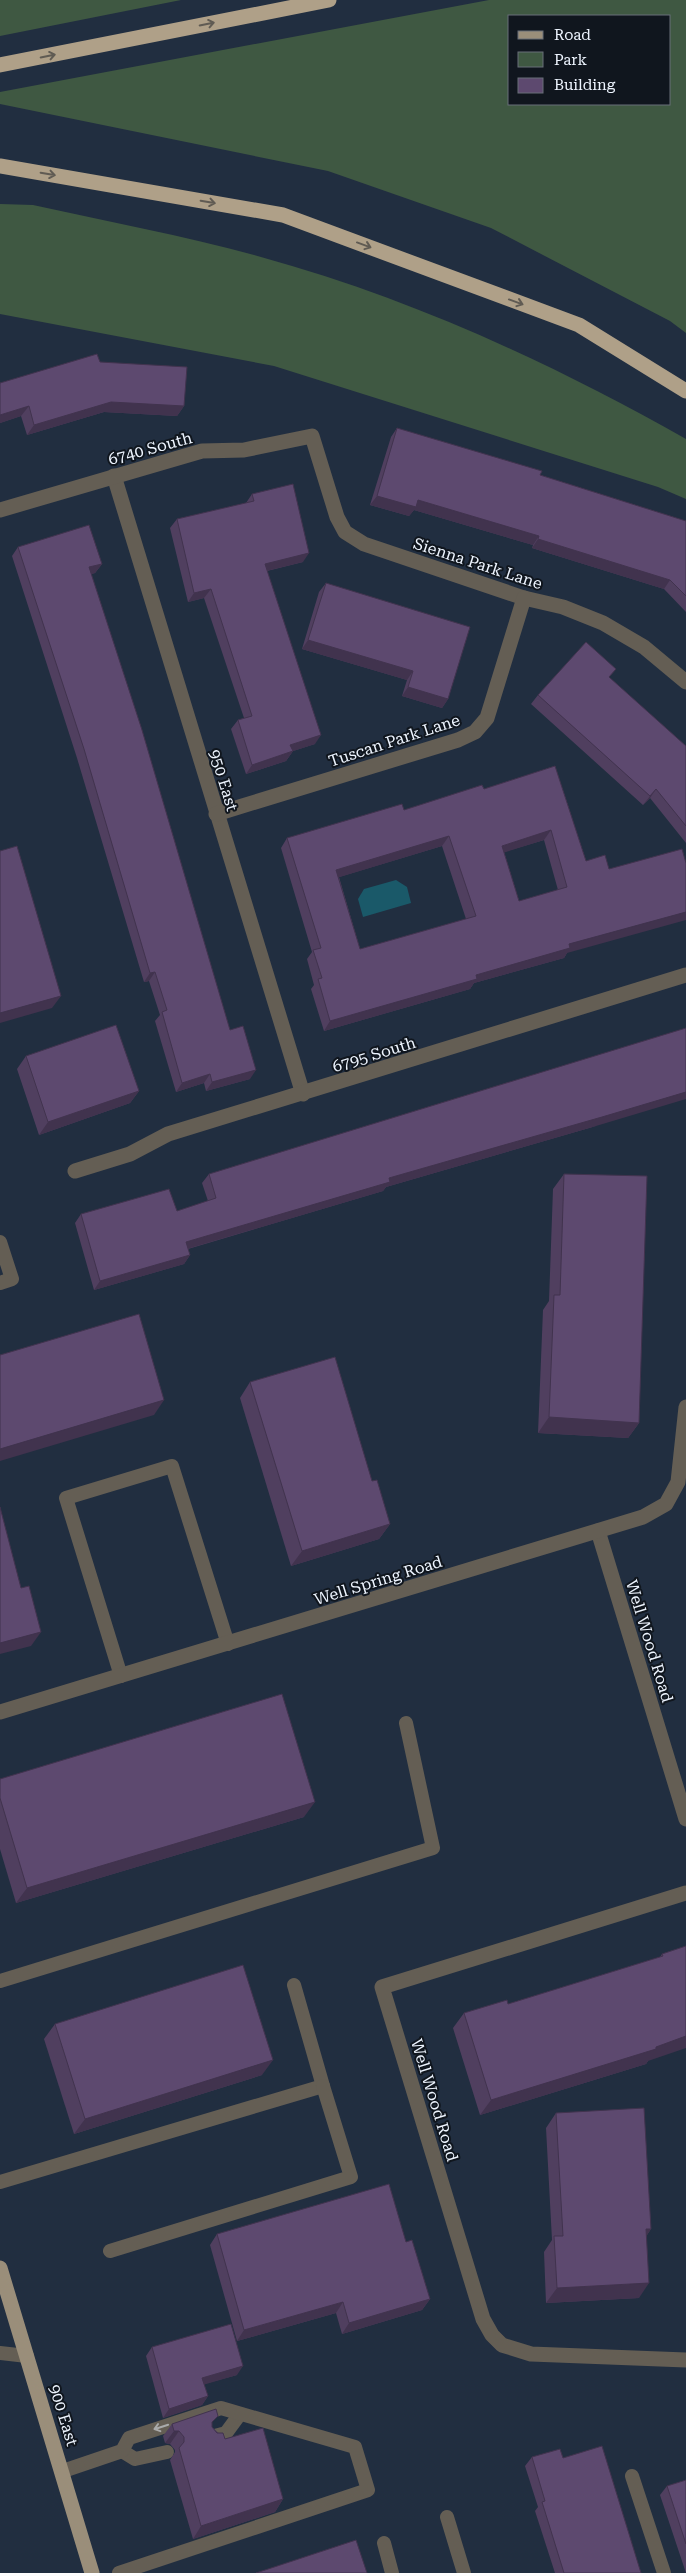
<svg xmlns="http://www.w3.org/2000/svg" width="686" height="2573" font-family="'Roboto Serif',serif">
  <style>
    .green { fill: #3f5842; fill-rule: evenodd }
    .water { fill: #1a5969 }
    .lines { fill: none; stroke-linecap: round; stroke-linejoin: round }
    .service { stroke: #645e54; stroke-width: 14 }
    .minor { stroke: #645e54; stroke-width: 15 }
    .primary { stroke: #9a8e7a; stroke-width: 15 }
    .motorway { stroke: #afa088; stroke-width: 15 }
    .wall { fill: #503f5f; fill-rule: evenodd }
    .shaded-wall { fill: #41334e }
    .building { fill: #5d496f; stroke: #41334e; fill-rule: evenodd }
    .oneway { stroke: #605b53 }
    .oneway2 { stroke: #a9aaaa }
    .labels { text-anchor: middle; stroke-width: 4; stroke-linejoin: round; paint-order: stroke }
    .street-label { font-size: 16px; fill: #eef5ff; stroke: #10161e }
  </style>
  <rect width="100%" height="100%" fill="#212e40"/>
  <g class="green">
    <path d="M0,0h181l-181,36z"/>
    <path d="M489,0h197v333l-16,-12 -179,-93 -163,-57 -328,-67v-12zM510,16h160v88h-160z"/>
    <path d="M0,204l33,1c76,17 153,31 228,52 149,41 291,106 425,182v60l-28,-12 -384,-121 -274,-52z"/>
  </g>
  <path class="water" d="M396,880l11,7 4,16 -48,14 -5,-18 6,-10z"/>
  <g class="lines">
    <g class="service">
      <path d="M0,1242l12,37 -12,4"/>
      <path d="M121,1676l-55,-178 106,-32 56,178"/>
      <path d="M0,1981l433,-133 -27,-125"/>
      <path d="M0,2182l323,-96 -29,-101"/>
      <path d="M110,2251l241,-74 -28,-91"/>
      <path d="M0,2353l27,3"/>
      <path d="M211,2437l15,-4 14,-19"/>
      <path d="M122,2451l13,8 32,-7"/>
      <path d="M63,2471l59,-20 7,-13 92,-30 134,39 13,43 -249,83"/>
      <path d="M632,2476l32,97"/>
      <path d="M447,2517l17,56"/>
      <path d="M384,2543l8,30"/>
    </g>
    <g class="minor">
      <path d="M114,476l189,618"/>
      <path d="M0,510l202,-59 42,-1 68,-14 25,81 8,15 19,12 160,54 39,9 40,16 41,24 42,35"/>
      <path d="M216,814l242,-74 17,-8 12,-14 37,-120"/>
      <path d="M75,1171l55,-17 38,-20 518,-159"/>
      <path d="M598,1531l88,288"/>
      <path d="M0,1712l643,-195 23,-13 12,-22 8,-75"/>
      <path d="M686,1893l-304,94 101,332 9,16 10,10 29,9 155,6"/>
    </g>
    <path class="primary" d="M0,2268l92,305"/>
    <g class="motorway">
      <path d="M0,65l329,-65"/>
      <path d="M0,166l283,49 296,110 107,66"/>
    </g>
  </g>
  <g class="wall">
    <path d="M100,362l84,44 -7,10 -73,-4 -77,23 -6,-19 -21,7v-40z"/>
    <path d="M397,428l143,47 146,46v91l-22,-23 -132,-41 1,-3 -119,-35 -5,6 -39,-11 21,-68z"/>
    <path d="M252,494l51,68 -36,9 48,173 -22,7 -7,10 -40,13 -15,-45 7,-9 6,-2 -40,-120 -16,4 -18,-74 7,-9 69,-16z"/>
    <path d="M18,547l84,17 -7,9 -4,1 139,456 20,49 -44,12 -2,-8 -28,9 -21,-71 5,-6 -11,-34 -5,1 -67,-224 -65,-202z"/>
    <path d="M326,583l122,116 -6,9 -40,-12 5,-16 -105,-31 17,-57z"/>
    <path d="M610,678l76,68v97l-36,-45 -7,7 -112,-101 7,-9z"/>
    <path d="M555,766l31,95 -19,92 -3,5 -90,25 -4,6 -146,42 -13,-42 3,-4 -7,-26 5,-7 -31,-104 6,-10 117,-28 80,-21zM544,840l14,50 -39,11 -15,-49zM442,846l24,73 -106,30 -21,-72z"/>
    <path d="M26,1056l113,35 -9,12 -91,32 -22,-66z"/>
    <path d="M596,1126l-210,61 -3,4 -195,58 2,6 -6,9 -90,26 -19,-67 6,-9 96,-3 31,-10 -6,-18 7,-9z"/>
    <path d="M564,1174l75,249 -11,15 -90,-5 5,-123 6,-9 4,-112z"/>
    <path d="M250,1382l122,99 18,43 -11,15 -88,27 -51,-168z"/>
    <path d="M0,1779l304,38 -288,86 -16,-54z"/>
    <path d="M686,1946l-38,115 -2,3 -166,51 -27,-87 11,-15 44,-9 152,-47 2,-3z"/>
    <path d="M55,2024l207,51 -188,59 -30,-95z"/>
    <path d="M556,2113l95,116 -4,6 -8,63 -93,5 -2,-51 8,-12 -6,-112z"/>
    <path d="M217,2234l189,8 24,57 -8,11 -80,24 -6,-21 -99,28 -27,-96z"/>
    <path d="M152,2347l85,28 -33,9 4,12 -6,9 -39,13 -17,-62z"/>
    <path d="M172,2424l40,1v2l13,12 58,60 -8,13 -82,27 -23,-79 5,-8v-2l-5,-6 -5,-1 -2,-7z"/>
    <path d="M532,2457l31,1 78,115h-86l-20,-62 3,-4 -13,-41z"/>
    <path d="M686,2480v93l-26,-78 7,-9z"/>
  </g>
  <g class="shaded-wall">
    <path d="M111,402l73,4 -7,10 -73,-4 -77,23 7,-10z"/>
    <path d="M29,406l-8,10 -21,7v-8z"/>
    <path d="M377,496l41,4 121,36 -6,9 -119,-35 -5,6 -39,-11z"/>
    <path d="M538,539l132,41 -6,9 -132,-41z"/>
    <path d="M309,553l-6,9 -45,11 7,-9z"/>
    <path d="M102,564l-7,9 -12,4 6,-10z"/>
    <path d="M211,589l-7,9 -16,4 6,-9z"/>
    <path d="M308,640l105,31 -6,9 -105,-31z"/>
    <path d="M408,687l40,12 -6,9 -40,-12z"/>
    <path d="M321,735l-6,9 -31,10 6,-9z"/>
    <path d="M293,751l-7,10 -40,13 6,-9z"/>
    <path d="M656,789l-6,9 -7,7 7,-9z"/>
    <path d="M551,830l-7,10 -48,15 6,-9z"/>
    <path d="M449,836l-7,10 -112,34 6,-10z"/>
    <path d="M686,912v8l-119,33 -3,5 -90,25 -4,6 -146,42 6,-10 146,-46 93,-31z"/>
    <path d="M155,972l-6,9 -5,1 6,-9z"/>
    <path d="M61,996l-9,12 -52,15v-10z"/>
    <path d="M256,1070l-6,9 -44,12 6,-9z"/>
    <path d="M210,1074l-6,9 -28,9 6,-9z"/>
    <path d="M139,1091l-9,12 -91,32 9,-13z"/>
    <path d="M686,1092v7l-90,27 -210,61 -3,4 -203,60 6,-9 203,-64z"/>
    <path d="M190,1255l-6,9 -90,26 6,-9z"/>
    <path d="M164,1400l-10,15 -154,46v-12z"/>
    <path d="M549,1417l90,6 -11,15 -90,-5z"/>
    <path d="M390,1524l-11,15 -88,27 11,-15z"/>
    <path d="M41,1632l-10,14 -31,8v-11z"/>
    <path d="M315,1802l-11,15 -288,86 11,-15z"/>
    <path d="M686,2036v12l-38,13 -2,3 -166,51 11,-15z"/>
    <path d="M273,2060l-11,15 -188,59 11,-15z"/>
    <path d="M646,2229h5l-10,15z"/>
    <path d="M649,2283l-10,15 -93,5 11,-15z"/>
    <path d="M430,2299l-8,11 -80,24 7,-11z"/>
    <path d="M343,2302l-7,11 -99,28 7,-11z"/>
    <path d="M243,2366l-6,9 -41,12 6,-9z"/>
    <path d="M208,2396l-6,9 -39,13 6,-9z"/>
    <path d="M174,2431h5l-9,13 -5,-1z"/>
    <path d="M283,2499l-8,13 -82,27 8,-13z"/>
  </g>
  <g class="building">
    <path d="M97,354l3,8 87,5 -3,39 -73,-4 -77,23 -5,-19 -29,9v-32z"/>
    <path d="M397,428l145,43 -2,4 146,46v75l-16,-16 -132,-41 1,-3 -121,-36 -2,7 -39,-11z"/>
    <path d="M293,484l16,69 -44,11 56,171 -31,10 3,6 -41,14 -14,-45 14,-4 -41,-127 -17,4 -17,-74 77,-18 -2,-7z"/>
    <path d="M89,525l13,39 -13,3 53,163 88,300 13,-4 13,44 -44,12 -2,-8 -28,9 -20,-71 5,-2 -12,-38 -5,1 -66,-224 -66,-202z"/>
    <path d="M326,583l144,44 -22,72 -40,-12 5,-16 -105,-31z"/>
    <path d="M586,642l30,27 -7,8 77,69v80l-30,-37 -6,7 -112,-101z"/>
    <path d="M555,766l31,95 19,-6 4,14 73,-20 4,14v49l-117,32 1,4 -94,27 1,4 -147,42 -12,-42 4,-1 -9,-28 8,-2 -34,-110 115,-34 2,6 78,-25 2,4zM551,830l16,57 -48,14 -17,-55zM449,836l27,80 -116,33 -24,-79z"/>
    <path d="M17,846l44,150 -61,17v-162z"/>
    <path d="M116,1025l23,66 -91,31 -22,-66z"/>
    <path d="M686,1028v64l-84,25 -213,61 1,4 -204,60 4,13 -90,26 -19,-67 88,-25 8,22 39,-13 -7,-24z"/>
    <path d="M564,1174l83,2 -8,247 -90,-6 5,-122h6z"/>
    <path d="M139,1314l25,86 -164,49v-94z"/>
    <path d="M335,1357l37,124 5,-1 13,44 -88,27 -52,-169z"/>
    <path d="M0,1507l21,81 8,-2 12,46 -41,11z"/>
    <path d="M282,1694l33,108 -288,86 -27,-90v-19z"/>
    <path d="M686,1946v90l-30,11v2l-165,51 -27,-87 43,-13 1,4 155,-48 -1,-2z"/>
    <path d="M243,1965l30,95 -188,59 -30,-95z"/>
    <path d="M644,2108l7,121h-5l3,54 -92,5 -3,-52h9l-7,-123z"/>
    <path d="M389,2184l17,58 6,-2 18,59 -81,24 -6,-21 -99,28 -27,-96z"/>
    <path d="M231,2324l12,42 -41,12 6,18 -39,13 -17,-62z"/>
    <path d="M216,2409l2,7 -6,6v5l5,6h6l2,6 38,-11 20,71 -82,27 -22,-78 5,-6v-5l-5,-6h-5l-2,-7z"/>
    <path d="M602,2446l39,127h-77l-22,-71 3,-1 -13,-44 28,-8 3,9z"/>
    <path d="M686,2480v64l-19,-58z"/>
    <path d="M356,2540l11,33h-111z"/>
  </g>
  <defs><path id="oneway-shaft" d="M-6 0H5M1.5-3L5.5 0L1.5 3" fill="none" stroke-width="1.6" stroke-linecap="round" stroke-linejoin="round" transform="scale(1.25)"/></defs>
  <g class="oneway">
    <use href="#oneway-shaft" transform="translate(207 24) rotate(-11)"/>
    <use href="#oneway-shaft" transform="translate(48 56) rotate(-11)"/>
    <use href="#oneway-shaft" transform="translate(48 174) rotate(10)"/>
    <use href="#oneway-shaft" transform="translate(208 202) rotate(10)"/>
    <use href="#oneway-shaft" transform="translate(364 245) rotate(20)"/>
    <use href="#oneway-shaft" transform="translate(516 302) rotate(20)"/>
  </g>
  <use class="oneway2" href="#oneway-shaft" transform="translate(161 2427) rotate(162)"/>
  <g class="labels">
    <g class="street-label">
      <text transform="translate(150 448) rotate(-15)" y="6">6740 South</text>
      <text transform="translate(478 563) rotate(18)" y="6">Sienna Park Lane</text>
      <text transform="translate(394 740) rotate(-18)" y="6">Tuscan Park Lane</text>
      <text transform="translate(224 780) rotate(73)" y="6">950 East</text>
      <text transform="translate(374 1054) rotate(-17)" y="6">6795 South</text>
      <text transform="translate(378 1580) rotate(-17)" y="6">Well Spring Road</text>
      <text transform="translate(650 1641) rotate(73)" y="6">Well Wood Road</text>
      <text transform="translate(435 2100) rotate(73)" y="6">Well Wood Road</text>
      <text transform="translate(64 2415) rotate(73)" y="6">900 East</text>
    </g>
  </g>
  <rect x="508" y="15" width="162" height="90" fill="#10161e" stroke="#696f78"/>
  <rect x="518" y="31" width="25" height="8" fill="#9a8e7a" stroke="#696f78"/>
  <text x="554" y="40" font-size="15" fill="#eef5ff">Road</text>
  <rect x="518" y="52" width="25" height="15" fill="#3f5842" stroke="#696f78"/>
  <text x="554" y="65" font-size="15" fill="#eef5ff">Park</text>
  <rect x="518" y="78" width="25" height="15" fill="#5d496f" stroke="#696f78"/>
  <text x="554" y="90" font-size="15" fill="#eef5ff">Building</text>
</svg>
